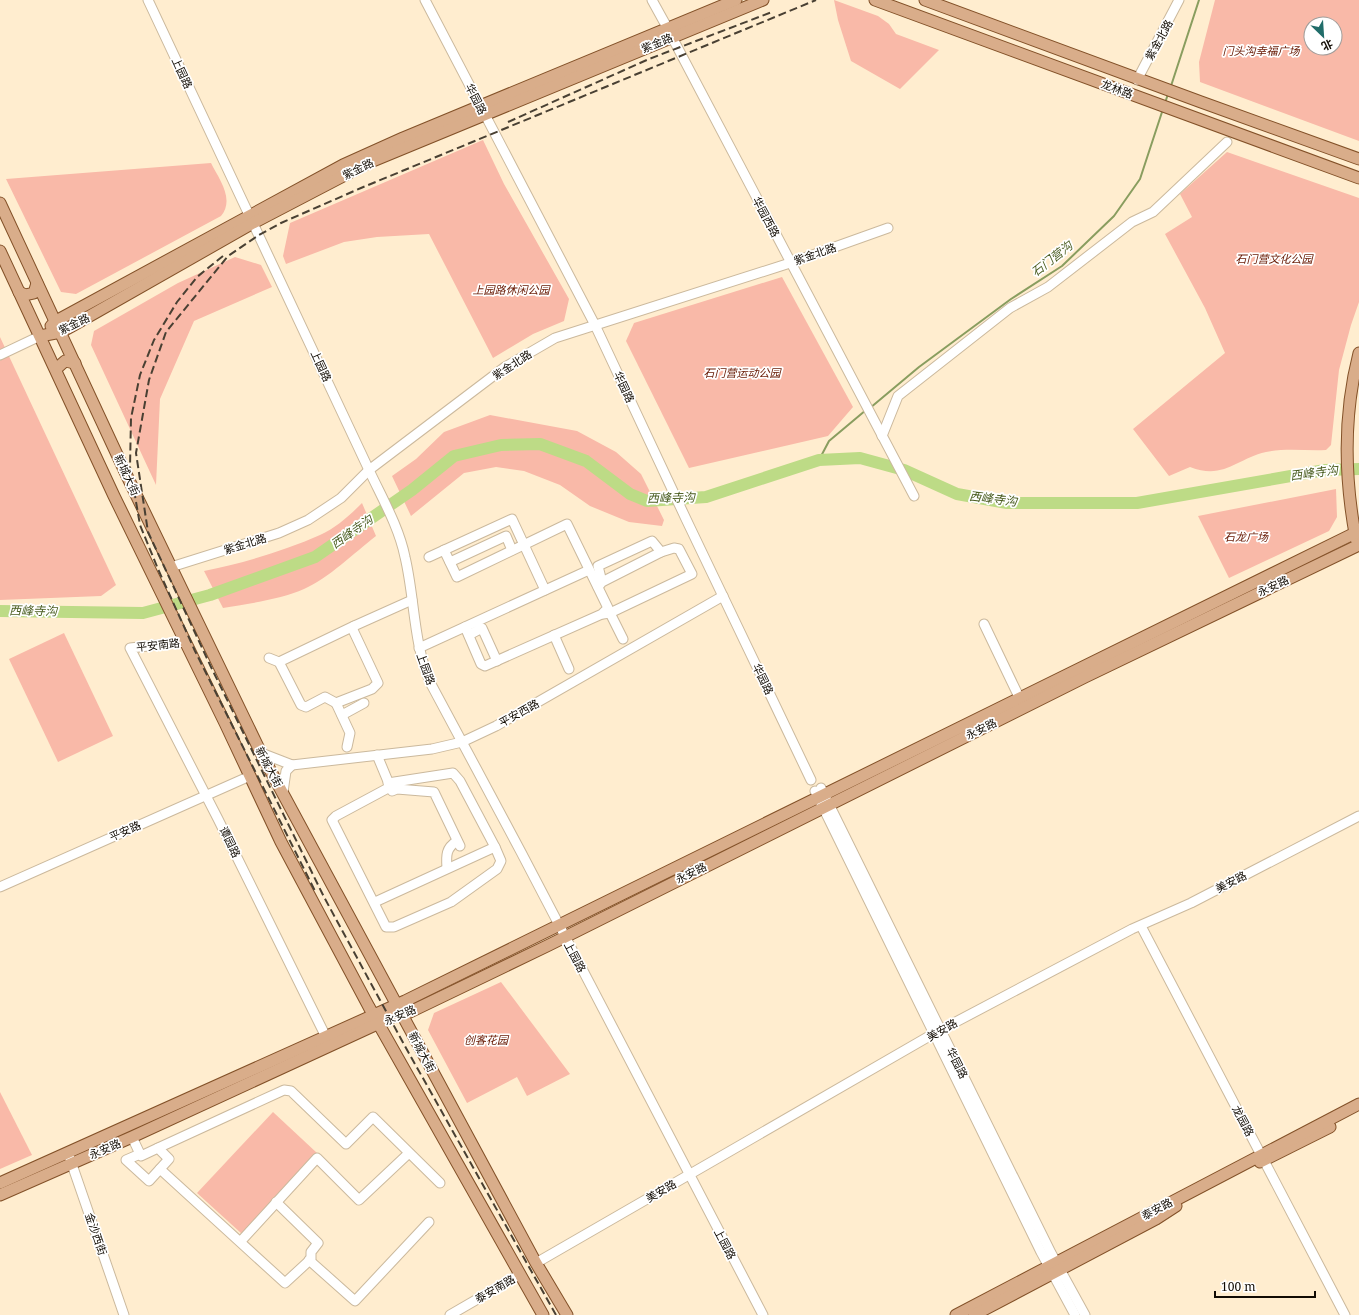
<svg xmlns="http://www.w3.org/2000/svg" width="1359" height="1315" font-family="'Noto Serif','Noto Sans SC',serif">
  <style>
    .green { fill: #f9b9a8; fill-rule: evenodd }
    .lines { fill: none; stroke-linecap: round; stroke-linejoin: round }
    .stream { stroke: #899d5f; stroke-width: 2 }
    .river { stroke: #bddb86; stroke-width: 12 }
    .minor-casing { stroke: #cbb99d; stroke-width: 11 }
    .major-casing { stroke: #835128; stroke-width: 13 }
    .minor { stroke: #fff; stroke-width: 9 }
    .major { stroke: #d9ad8a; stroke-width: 11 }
    .rail { stroke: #494033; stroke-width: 2; stroke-dasharray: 8 4; stroke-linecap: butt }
    .labels { text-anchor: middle; stroke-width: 3.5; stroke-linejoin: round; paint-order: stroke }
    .street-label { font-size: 11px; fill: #110b03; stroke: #fff }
    .park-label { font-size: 11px; font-style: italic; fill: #671802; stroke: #fff }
    .water-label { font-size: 12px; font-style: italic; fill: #4b5e22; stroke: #fff }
  </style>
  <rect width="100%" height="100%" fill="#ffedcf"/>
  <g class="green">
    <path d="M834,0l44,16 11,8 7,10 43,16 -39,39 -49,-28 -13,-41z"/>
    <path d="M1215,0h144v141l-159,-59 -1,-20zM1311,24h24v24h-24z"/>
    <path d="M483,140l21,44 65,115 -5,22 -31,13 -40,24 -64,-124 -52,3 -33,5 -58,22 -3,-8 7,-33z"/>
    <path d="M1227,152l132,46v104l-8,23 -12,45 -8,75 -5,5c-19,1 -41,-2 -60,2 -30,7 -42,28 -76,15l-21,9 -36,-47 92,-76 -20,-45 -40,-74 27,-17 -12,-23z"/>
    <path d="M211,163c8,16 24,36 10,53l-145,78 -15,-2 -55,-113z"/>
    <path d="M235,257l26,8 11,22 -78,34 -34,78 -4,86 -65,-140 3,-14 84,-48z"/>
    <path d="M782,277l71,130 -25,29 -139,32 -63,-127 8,-18z"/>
    <path d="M0,337l116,248 -15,11 -101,4z"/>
    <path d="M490,415l87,16 39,21 25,22 23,46 -2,6 -33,-4 -39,-16 -30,-21 -36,-14 -28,-4 -32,6 -53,43 -19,-40 24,-17 28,-27z"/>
    <path d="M1336,489l1,28 -8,14 -100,47 -31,-62z"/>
    <path d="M362,503l14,33c-22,17 -47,42 -72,53 -22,10 -57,15 -81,19l-19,-37c39,-8 80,-20 116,-36 16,-7 30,-20 42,-32z"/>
    <path d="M64,633l49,103 -55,26 -49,-103z"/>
    <path d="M501,982l69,92 -43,22 -10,-19 -50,26 -39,-73 6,-17z"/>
    <path d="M0,1092l32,63 -32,14z"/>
    <path d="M273,1112l44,41 -75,81 -45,-41z"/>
  </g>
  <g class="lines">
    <g class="stream">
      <path d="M1171,86l28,-86"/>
      <path d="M1165,103l3,-9"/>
      <path d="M870,408l49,-41 92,-68 51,-33 52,-50 26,-37 23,-70"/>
      <path d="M819,460l10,-19 37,-31"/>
    </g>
    <path class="river" d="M0,611l143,2 67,-18 105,-38 97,-67 42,-34 47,-11 39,-1 46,17 44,33 17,7 59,-4 113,-37 41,-2 44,12 53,24 50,9h130l188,-33 34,-1"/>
    <g class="minor-casing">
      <g id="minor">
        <path d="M148,0l221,470c13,28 30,57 36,87 10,42 8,87 26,127l90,168 242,463"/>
        <path d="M425,0l170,325 91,194 125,261"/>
        <path d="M652,0l16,29"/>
        <path d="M672,37l242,459"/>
        <path d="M1137,80l42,-80"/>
        <path d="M0,355l40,-19"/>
        <path d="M882,436l16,-40 112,-88 38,-21 84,-65 21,-10 74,-70"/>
        <path d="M444,550l13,27 110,-53 41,84 -6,6 -117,52 -4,-2 -16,-37"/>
        <path d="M429,557l83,-38 33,71"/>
        <path d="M450,562l56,-26 6,14"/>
        <path d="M171,567l108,-34 29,-13 33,-22 28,-28 136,-103 50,-29 235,-75 98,-35"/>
        <path d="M598,587l4,-5 -4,-16 54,-25 9,11 -59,30"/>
        <path d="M610,613l13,26"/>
        <path d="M603,614l7,-1 82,-39 -13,-25 -5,-1 -13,4"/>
        <path d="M984,624l36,75"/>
        <path d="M469,635l13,-7 15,33"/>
        <path d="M554,635l15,34"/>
        <path d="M185,642l-55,6 88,171 108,218"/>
        <path d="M419,648l170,-78"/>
        <path d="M269,658l10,4"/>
        <path d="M336,703l-11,-6 -19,10 -5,-2 -22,-43 75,-36"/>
        <path d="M342,715l22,-12"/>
        <path d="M347,747l3,-14 -14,-30 36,-14 6,-6 -25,-53 1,-4 58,-26"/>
        <path d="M261,753l31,12 -6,6 -3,21"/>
        <path d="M377,755l15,36 5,-2 37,3 26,54"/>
        <path d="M292,765l140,-16 30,-7 34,-16 227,-130"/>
        <path d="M390,787l-54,29 -4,4 54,107h8l57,-25 46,-33 4,-8 -6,-14"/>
        <path d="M821,788l230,465 34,62"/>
        <path d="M815,791l226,461 34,63"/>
        <path d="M447,868c-1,-13 -1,-20 10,-27"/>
        <path d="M0,887l250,-111"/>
        <path d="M375,902l120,-55 -35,-66 -7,-8 -65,10"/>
        <path d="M1141,926l204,389"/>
        <path d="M132,1137l8,17 -14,6 23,21 20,-22 -11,-11 -17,8 -1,-2"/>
        <path d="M158,1148l126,-58 7,1 55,53 27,-27 67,66"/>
        <path d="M68,1153l56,162"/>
        <path d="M160,1169l125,114 26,-24v-7l7,-9 -42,-41"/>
        <path d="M241,1241l76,-83 42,42 50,-47"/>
        <path d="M309,1260l46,41 74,-79"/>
        <path d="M536,1263l397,-229 199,-105 59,-26 168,-87"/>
        <path d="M450,1315l69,-40"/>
      </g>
    </g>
    <g class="major-casing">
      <g id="major">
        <path d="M875,0l484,178"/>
        <path d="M925,0c144,54 289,107 434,159"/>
        <path d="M0,203l127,273 134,277 275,510 31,52"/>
        <path d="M0,251l114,245 111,227 56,119 88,165 174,308"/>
        <path d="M19,292l6,3 9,-2 3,-10"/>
        <path d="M51,326l5,-5 287,-156 60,-27 333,-138"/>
        <path d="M40,336l21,-4 11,-6 181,-103 115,-60 395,-163"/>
        <path d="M56,369l9,-8 10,2"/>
        <path d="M1356,539c-12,-63 -13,-124 3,-186"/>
        <path d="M1260,1162l70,-35"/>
        <path d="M0,1183l405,-182 954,-470"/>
        <path d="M0,1195l132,-58 269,-124 9,-1 139,-67 536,-268 274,-132"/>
        <path d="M956,1315l403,-211"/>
        <path d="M974,1315l182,-96 20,-13"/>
      </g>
    </g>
    <use href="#minor" class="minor"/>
    <use href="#major" class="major"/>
    <g class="rail">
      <path d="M508,122l141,-63 123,-47"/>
      <path d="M223,256l-26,21 -20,25 -23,38 -14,35 -9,43 -1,49 10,58 18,44 37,82 121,242"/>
      <path d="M556,1315l-150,-267 -82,-151 -113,-230 -63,-135 -12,-79 13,-73 17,-48 62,-76 31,-21 22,-12 80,-35 455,-188"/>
    </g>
  </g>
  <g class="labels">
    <g class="street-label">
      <text transform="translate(1159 40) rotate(-61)" y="4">紫金北路</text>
      <text transform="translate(657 43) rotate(-22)" y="4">紫金路</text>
      <text transform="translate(182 73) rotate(65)" y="4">上园路</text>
      <text transform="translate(1117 89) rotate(20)" y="4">龙林路</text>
      <text transform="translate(476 99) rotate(63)" y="4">华园路</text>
      <text transform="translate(358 169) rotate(-26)" y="4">紫金路</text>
      <text transform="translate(766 217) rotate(62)" y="4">华园西路</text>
      <text transform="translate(815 254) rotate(-19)" y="4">紫金北路</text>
      <text transform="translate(74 324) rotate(-26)" y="4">紫金路</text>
      <text transform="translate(512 365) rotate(-33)" y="4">紫金北路</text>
      <text transform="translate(321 366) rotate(65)" y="4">上园路</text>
      <text transform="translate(624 387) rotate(65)" y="4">华园路</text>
      <text transform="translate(127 475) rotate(65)" y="4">新城大街</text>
      <text transform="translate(245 544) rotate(-17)" y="4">紫金北路</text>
      <text transform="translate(1273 586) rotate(-25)" y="4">永安路</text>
      <text transform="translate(158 645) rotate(-6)" y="4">平安南路</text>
      <text transform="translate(426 669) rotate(70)" y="4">上园路</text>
      <text transform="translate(763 679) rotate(64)" y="4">华园路</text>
      <text transform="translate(519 713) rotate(-29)" y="4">平安西路</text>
      <text transform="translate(981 729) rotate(-26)" y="4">永安路</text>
      <text transform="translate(269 767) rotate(62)" y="4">新城大街</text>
      <text transform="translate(125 831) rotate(-24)" y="4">平安路</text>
      <text transform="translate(230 842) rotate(64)" y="4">谭园路</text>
      <text transform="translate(691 873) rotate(-26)" y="4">永安路</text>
      <text transform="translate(1231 882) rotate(-27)" y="4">美安路</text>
      <text transform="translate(575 957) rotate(62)" y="4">上园路</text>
      <text transform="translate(400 1015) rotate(-23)" y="4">永安路</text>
      <text transform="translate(942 1030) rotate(-29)" y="4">美安路</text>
      <text transform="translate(422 1052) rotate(62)" y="4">新城大街</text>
      <text transform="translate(957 1063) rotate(63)" y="4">华园路</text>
      <text transform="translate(1243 1121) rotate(62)" y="4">龙园路</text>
      <text transform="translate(105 1149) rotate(-23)" y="4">永安路</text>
      <text transform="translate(661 1191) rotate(-30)" y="4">美安路</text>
      <text transform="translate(1157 1209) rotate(-28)" y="4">泰安路</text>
      <text transform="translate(96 1234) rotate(71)" y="4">金沙西街</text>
      <text transform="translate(725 1244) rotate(62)" y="4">上园路</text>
      <text transform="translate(495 1289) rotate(-30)" y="4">泰安南路</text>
    </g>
    <g class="park-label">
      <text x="1261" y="55">门头沟幸福广场</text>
      <text x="1274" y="263">石门营文化公园</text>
      <text x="511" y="294">上园路休闲公园</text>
      <text x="742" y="377">石门营运动公园</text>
      <text x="1246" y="541">石龙广场</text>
      <text x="486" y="1044">创客花园</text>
    </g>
    <g class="water-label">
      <text transform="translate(1052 259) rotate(-38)" y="4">石门营沟</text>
      <text transform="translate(1314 473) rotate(-7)" y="4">西峰寺沟</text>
      <text transform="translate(671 498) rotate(-1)" y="4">西峰寺沟</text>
      <text transform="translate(993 499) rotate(7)" y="4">西峰寺沟</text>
      <text transform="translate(352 532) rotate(-35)" y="4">西峰寺沟</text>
      <text transform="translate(33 611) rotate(1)" y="4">西峰寺沟</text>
    </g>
  </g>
  <g transform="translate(1323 36) rotate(155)"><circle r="19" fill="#ffffff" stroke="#a09d9a"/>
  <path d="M0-3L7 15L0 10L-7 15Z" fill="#216d6a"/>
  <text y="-6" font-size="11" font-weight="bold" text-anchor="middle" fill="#110b03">北</text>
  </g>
  <path d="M1215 1291v6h100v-6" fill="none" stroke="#110b03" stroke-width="2"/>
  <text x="1221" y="1291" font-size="12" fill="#110b03" stroke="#ffffff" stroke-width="3" paint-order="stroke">100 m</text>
</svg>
